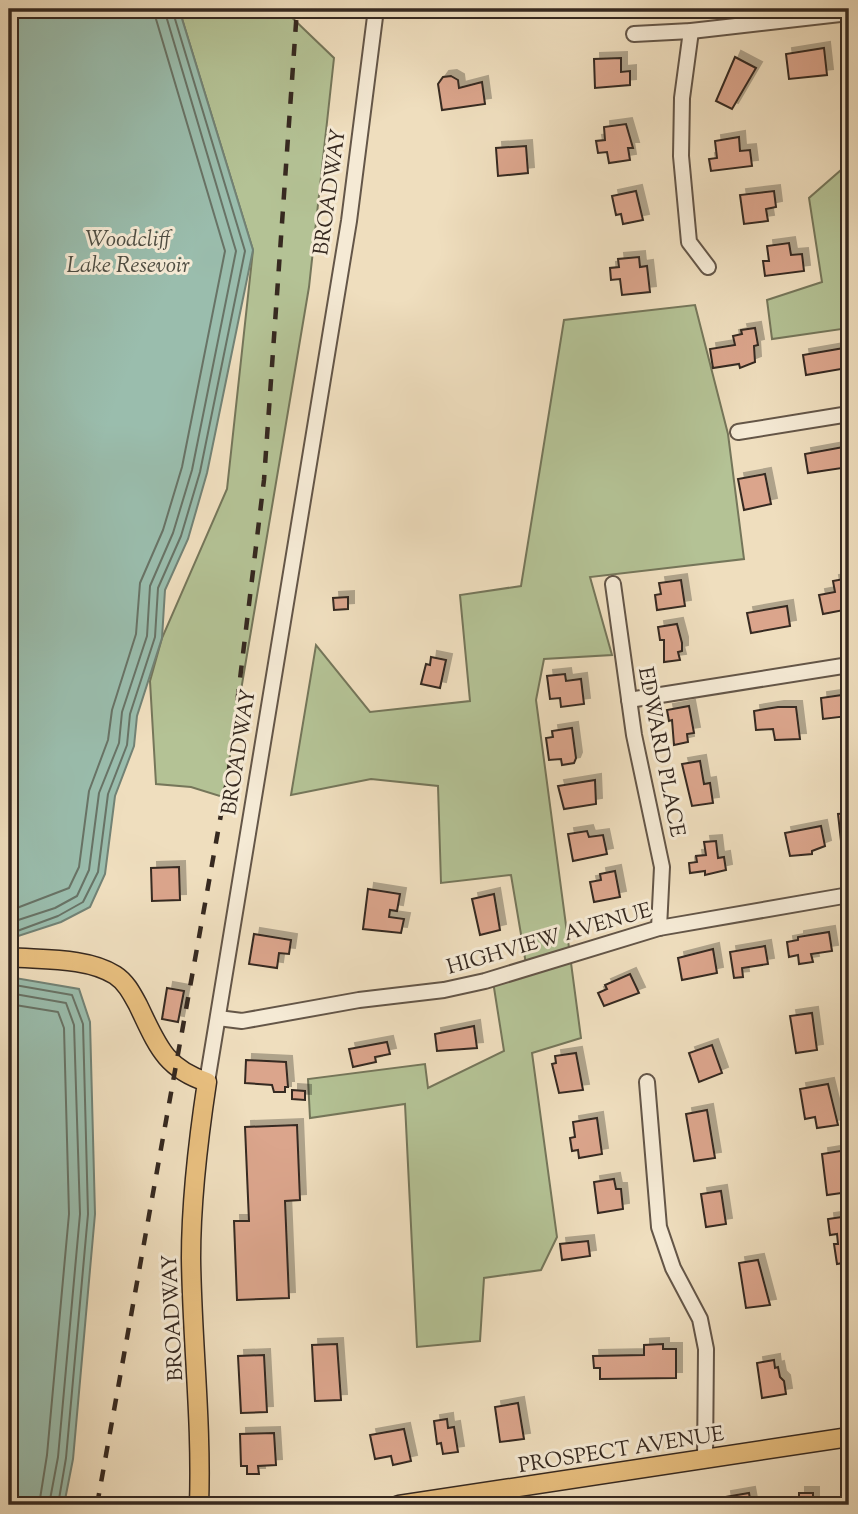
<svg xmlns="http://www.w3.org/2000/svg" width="858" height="1514" font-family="'Sorts Mill Goudy',serif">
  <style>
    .green { fill: #b4c295; stroke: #75765a; stroke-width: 2 }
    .water { fill: #9abdad; stroke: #728275; stroke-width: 2 }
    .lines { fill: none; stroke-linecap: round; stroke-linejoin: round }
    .shore { stroke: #687366; stroke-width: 2 }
    .building { fill: #dba58c; stroke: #362920; stroke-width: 2; filter: url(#shadow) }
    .minor-casing { stroke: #645648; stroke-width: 18 }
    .major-casing { stroke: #362920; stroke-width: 21 }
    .minor { stroke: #f5ead5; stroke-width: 14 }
    .major { stroke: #e8bf7f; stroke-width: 18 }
    .rail { stroke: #362920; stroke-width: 4.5; stroke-dasharray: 12 12; stroke-linecap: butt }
    .labels { text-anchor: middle; stroke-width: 6; stroke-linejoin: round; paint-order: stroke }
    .street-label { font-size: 21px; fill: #362920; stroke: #f5ead5 }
    .water-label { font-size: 23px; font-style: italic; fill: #4f4e43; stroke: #f5ead5 }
  </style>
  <defs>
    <filter id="shadow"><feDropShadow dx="6" dy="-6" stdDeviation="0" flood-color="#0004"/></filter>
  </defs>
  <rect width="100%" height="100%" fill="#efdebe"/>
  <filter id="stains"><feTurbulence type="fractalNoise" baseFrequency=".00286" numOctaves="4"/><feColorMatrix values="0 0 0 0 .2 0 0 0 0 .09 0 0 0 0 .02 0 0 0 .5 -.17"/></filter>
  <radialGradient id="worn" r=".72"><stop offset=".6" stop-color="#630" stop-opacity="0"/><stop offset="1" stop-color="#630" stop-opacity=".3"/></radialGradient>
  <g class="green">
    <path d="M179,9h104l51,49 -25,229 -86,510 -32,-10 -35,-3 -6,-103 12,-43 65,-149 26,-239z"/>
    <path d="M849,163v165l-77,11 -5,-39 55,-18 -13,-84z"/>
    <path d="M695,305l33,129 16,125 -154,18 22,78 -68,4 -8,41 45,338 -49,15 25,184 -16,33 -57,8 -4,63 -63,6 -12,-243 -95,14 -2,-39 117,-15 3,24 76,-37 -12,-76 35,-5 -16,-95 -70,8 -3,-97 -67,-7 -80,16 25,-150 54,67 100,-11 -10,-106 61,-9 43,-266z"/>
  </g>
  <path class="water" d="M9,9h170l74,241 -46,223 -19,66 -23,51 -3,48 -25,78 -3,30 -19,50 -10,78 -15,33 -29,15 -46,15 -6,40 70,12 11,33 5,192 -22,245 -9,46h-55z"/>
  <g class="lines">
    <g class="shore">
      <path d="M9,911l60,-23 10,-21 10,-76 19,-51 4,-30 24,-76 4,-51 23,-53 19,-63 43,-216 -72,-242"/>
      <path d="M9,923l46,-15 22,-12 12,-26 10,-77 20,-50 3,-31 25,-76 3,-50 23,-53 19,-63 44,-219 -72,-242"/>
      <path d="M9,934l49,-18 25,-14 15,-30 10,-78 19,-49 3,-31 25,-77 3,-49 23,-52 19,-64 45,-221 -73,-242"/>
      <path d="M9,984l63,11 11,29 5,190 -22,244 -8,47"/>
      <path d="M9,993l57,10 8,22 6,189 -22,243 -9,48"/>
      <path d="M9,1004l49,8 6,16 5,186 -22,241 -8,50"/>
    </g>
  </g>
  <g class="building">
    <path d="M824,48l3,27 -38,4 -3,-25z"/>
    <path d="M735,57l21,11 -24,41 -16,-8z"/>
    <path d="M621,58v14l9,-1v14l-35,3 -1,-29z"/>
    <path d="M451,76l7,4 1,8 23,-6 3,22 -43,6 -4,-26 5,-7z"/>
    <path d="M626,124l7,24h-5l2,12 -21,3 -2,-11 -9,1 -2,-12 9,-1 -1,-13z"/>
    <path d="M739,137l1,14 10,-1 2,16 -41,5 -2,-12 8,-1 -2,-17z"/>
    <path d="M526,146l2,27 -30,3 -2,-28z"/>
    <path d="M636,191l7,29 -20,4 -2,-10 -5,1 -4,-19z"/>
    <path d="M774,191l2,16 -10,2 2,12 -24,3 -4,-29z"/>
    <path d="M789,243l2,12 11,-1 2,17 -39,5 -2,-15h6l-2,-15z"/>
    <path d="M639,257l1,10 7,-1 3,26 -28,3 -2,-16 -9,1 -1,-12 9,-1 -1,-8z"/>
    <path d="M755,328l3,17 -4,1 1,16 -15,6 -1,-4 -26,4 -3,-19 25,-4 -2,-9 9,-2 -1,-4z"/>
    <path d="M844,348l3,20 -41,7 -3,-20z"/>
    <path d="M849,446v21l-41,6 -3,-19z"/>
    <path d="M765,474l6,30 -27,6 -6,-31z"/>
    <path d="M849,578v31l-26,5 -4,-19 16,-3 -2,-11z"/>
    <path d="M681,580l4,26 -28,4 -2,-15 6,-1 -2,-11z"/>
    <path d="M348,597v12l-14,1 -1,-12z"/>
    <path d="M787,606l3,20 -39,7 -4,-20z"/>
    <path d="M677,624l5,19v8l-4,1 2,8 -16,2v-22h-4l-2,-13z"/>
    <path d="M431,657l15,3 -6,28 -19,-4 5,-20 4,1z"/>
    <path d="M565,674l1,7 15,-2 3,25 -23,3 -1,-9 -10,1 -3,-23z"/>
    <path d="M849,694v32l-2,-10 -24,3 -2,-21z"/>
    <path d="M689,706l5,27 -7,1 1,8 -14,3 -2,-25 -3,1 -2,-11z"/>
    <path d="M778,707h18l4,32 -25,1 -2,-11 -17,1 -2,-19z"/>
    <path d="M572,728l4,30 -2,5 -12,2 -1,-6 -12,1 -3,-22 7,-1 -1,-6z"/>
    <path d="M700,761l4,23 6,-1 3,20 -21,3 -10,-42z"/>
    <path d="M595,780l1,24 -32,5 -6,-23z"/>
    <path d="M849,813v27l-8,1 -3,-27z"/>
    <path d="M821,826l4,20 -13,5v3l-22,2 -5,-23z"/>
    <path d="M587,831l2,6 14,-2 4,19 -34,7 -5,-27z"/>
    <path d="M716,841l2,17 6,-1 2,13 -21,5v-4l-15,2 -1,-10 8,-1 -1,-6 10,-1 -2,-13z"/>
    <path d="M179,867l1,33 -28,1 -1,-33z"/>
    <path d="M615,871l5,26 -26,5 -4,-20 11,-2 -1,-6z"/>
    <path d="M368,889l32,5 -3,17 -7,-1 -1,7 15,2 -3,14 -38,-4z"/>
    <path d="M494,894l6,36 -20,5 -8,-36z"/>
    <path d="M829,932l3,19 -21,3 2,8 -14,2 -1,-9 -9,2 -2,-15 11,-2v-3z"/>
    <path d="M254,934l37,6 -2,14 -10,-1 -2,15 -28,-4z"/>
    <path d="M765,946l3,18 -26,4 1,9 -9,1 -4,-26z"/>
    <path d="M713,949l4,24 -35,7 -4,-22z"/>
    <path d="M630,974l9,19 -35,13 -6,-13 9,-4 -2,-4z"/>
    <path d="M167,988l17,3 -6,31 -16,-3z"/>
    <path d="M812,1013l5,37 -21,3 -6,-37z"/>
    <path d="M474,1026l3,22 -40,3 -2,-17z"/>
    <path d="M387,1042l3,12 -15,3 1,5 -23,5 -4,-18z"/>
    <path d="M712,1045l10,28 -23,9 -10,-29z"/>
    <path d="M576,1053l7,37 -24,3 -7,-29 4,-1 -1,-7z"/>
    <path d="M246,1060l40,2 2,25h-3v5h-11l-2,-7 -27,-2z"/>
    <path d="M828,1084l10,41 -21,3 -2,-11 -10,2 -5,-30z"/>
    <path d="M292,1090l13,1v9l-13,-1z"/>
    <path d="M707,1110l8,48 -21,3 -8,-47z"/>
    <path d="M597,1118l5,36 -23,4 -1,-8 -6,1 -2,-13 5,-1 -2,-15z"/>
    <path d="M297,1125l3,75 -15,1 4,97 -52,2 -3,-79h15l-4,-94z"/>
    <path d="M847,1150l2,42 -22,3 -5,-41z"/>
    <path d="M614,1179l2,10h5l2,20 -25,4 -4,-31z"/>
    <path d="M721,1191l5,33 -20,3 -5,-33z"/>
    <path d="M849,1216v46l-12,2 -3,-20h4l-1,-10 -7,1 -2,-16z"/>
    <path d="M588,1241l2,15 -28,4 -2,-16z"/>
    <path d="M758,1260l12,45 -24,3 -7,-45z"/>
    <path d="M337,1344l4,56 -26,1 -3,-56z"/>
    <path d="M663,1344v5h13v29l-76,1v-11h-6l-1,-12 51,-1v-10z"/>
    <path d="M264,1355l3,57 -26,1 -3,-57z"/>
    <path d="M774,1360l1,8 3,-1 2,10 4,4 2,13 -24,4 -5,-35z"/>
    <path d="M518,1403l6,36 -24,3 -5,-35z"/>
    <path d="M447,1419l1,9 6,-1 4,25 -15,2 -2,-11 -4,1 -3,-23z"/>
    <path d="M404,1429l7,32 -18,4 -2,-9 -16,3 -5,-24z"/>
    <path d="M274,1433l2,32 -18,1 1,8h-12v-8h-6l-1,-32z"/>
    <path d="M749,1493l2,11 4,1h-29l-1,-8z"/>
    <rect x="799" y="1493" width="14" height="12"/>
  </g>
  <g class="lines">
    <g class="minor-casing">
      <g id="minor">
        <path d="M691,31l-9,67 -1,58 8,86 19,25"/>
        <path d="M634,34l57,-3 158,-18"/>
        <path d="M738,432l111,-18"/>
        <path d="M613,584l21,151 28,132 -3,61"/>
        <path d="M629,700l220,-35"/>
        <path d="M218,1018l24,3 117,-21 85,-10 41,-9 174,-53 190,-33"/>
        <path d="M207,1082l142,-861 27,-212"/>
        <path d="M647,1082l12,145 14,41 27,51 6,30 -1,111"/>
      </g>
    </g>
    <g class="major-casing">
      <g id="major">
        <path d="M9,957c32,3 78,0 106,18 11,7 17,19 23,30 19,39 26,63 69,77 -9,59 -16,117 -16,176 1,83 11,164 8,247"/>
        <path d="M399,1505l450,-68"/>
      </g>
    </g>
    <use href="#minor" class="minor"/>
    <use href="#major" class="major"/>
    <path class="rail" d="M97,1505l132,-735 35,-290 33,-471"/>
  </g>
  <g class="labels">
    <g class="street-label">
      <text transform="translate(329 192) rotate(-82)" y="7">BROADWAY</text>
      <text transform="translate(238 752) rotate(-81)" y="7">BROADWAY</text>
      <text transform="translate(662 752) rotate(79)" y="7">EDWARD PLACE</text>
      <text transform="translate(549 938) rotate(-16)" y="7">HIGHVIEW AVENUE</text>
      <text transform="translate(172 1318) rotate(-93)" y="7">BROADWAY</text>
      <text transform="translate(621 1449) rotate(-9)" y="7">PROSPECT AVENUE</text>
    </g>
    <g class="water-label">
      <text x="128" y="246">Woodcliff<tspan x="128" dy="26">Lake Resevoir</tspan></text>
    </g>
  </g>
  <rect width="858" height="1514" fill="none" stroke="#efdebe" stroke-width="35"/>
  <rect x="10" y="10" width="837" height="1493" fill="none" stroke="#362920" stroke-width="3.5"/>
  <rect x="18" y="18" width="823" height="1479" fill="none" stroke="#362920" stroke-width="2"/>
  <rect width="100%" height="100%" filter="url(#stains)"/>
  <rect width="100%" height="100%" fill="url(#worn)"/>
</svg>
